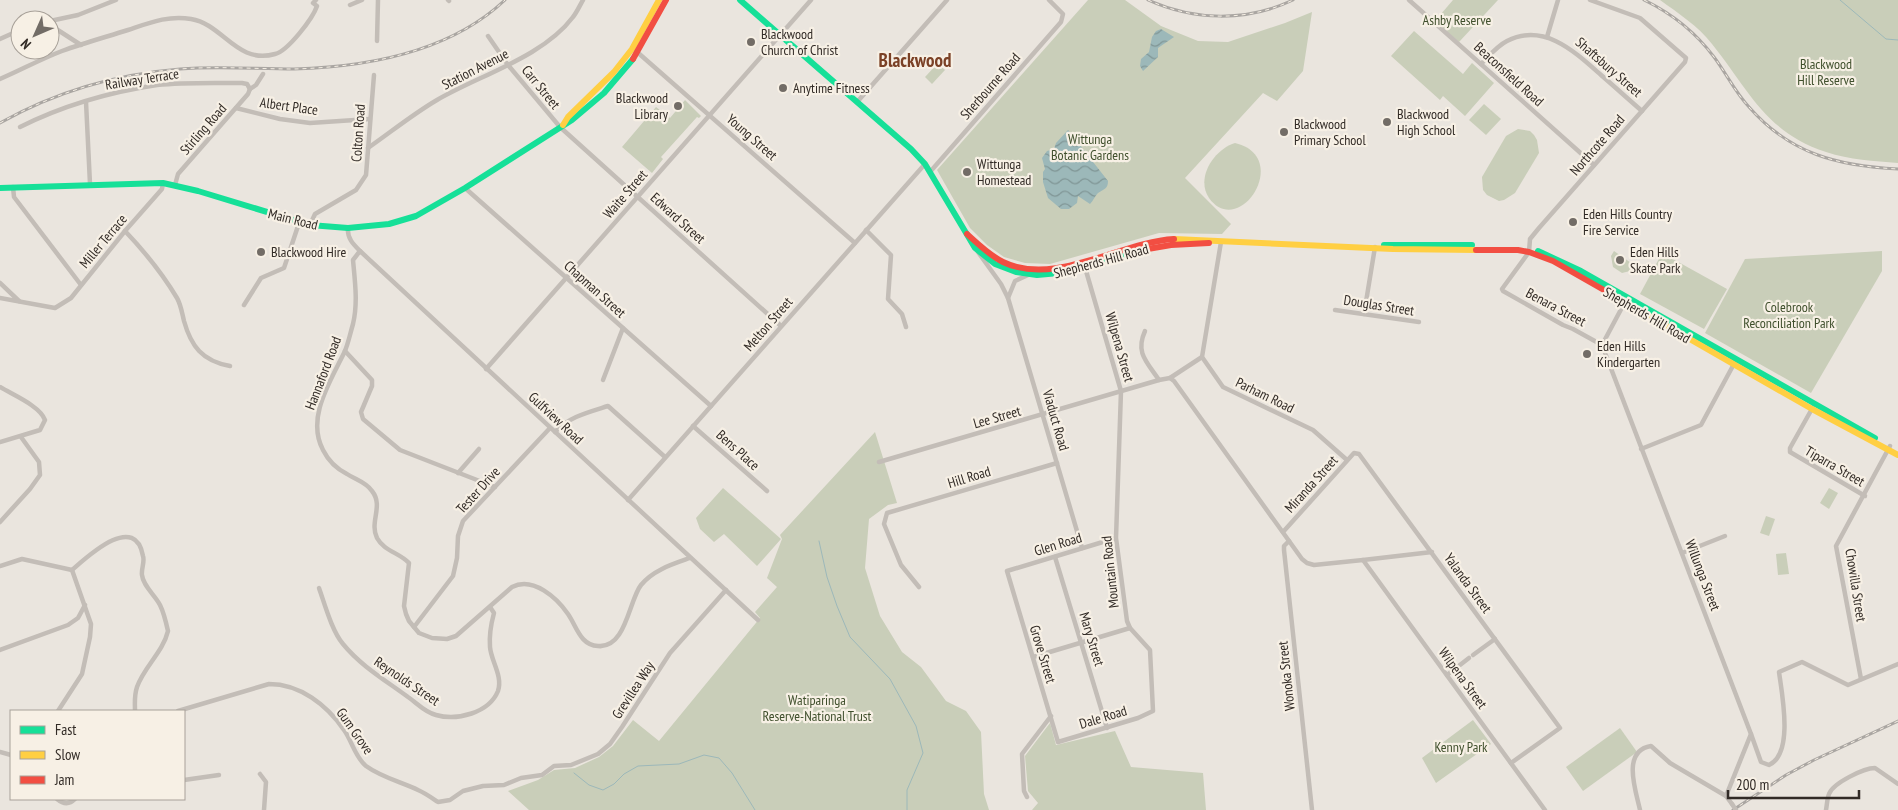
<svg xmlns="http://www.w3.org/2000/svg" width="1898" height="810" font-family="'PT Sans Narrow',sans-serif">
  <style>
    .green { fill: #c9ceb9 }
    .water { fill: url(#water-waves) }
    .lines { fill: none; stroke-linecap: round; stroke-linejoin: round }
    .stream { stroke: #9cb8b9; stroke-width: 1 }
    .street { stroke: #c3bdb7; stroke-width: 4.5 }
    .fast { stroke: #16e098; stroke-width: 6 }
    .slow { stroke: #ffcf43; stroke-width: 6 }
    .jam { stroke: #f24e42; stroke-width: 6 }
    .rail-casing { stroke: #aaa6a2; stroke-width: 3 }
    .rail { stroke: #f7f0e5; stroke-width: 1; stroke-dasharray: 4; stroke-linecap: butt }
    .street-bridge { stroke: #c3bdb7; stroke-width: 4.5 }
    .poi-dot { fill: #726c66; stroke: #f7f0e5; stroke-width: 2 }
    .labels { text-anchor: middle; stroke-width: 4.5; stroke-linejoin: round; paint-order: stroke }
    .park-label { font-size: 14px; fill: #3f4f2c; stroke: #f7f0e5 }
    .poi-label { font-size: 14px; fill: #322b26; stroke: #f7f0e5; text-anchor: start }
    .street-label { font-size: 14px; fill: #322b26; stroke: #f7f0e5 }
    .district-label { font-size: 19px; font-weight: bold; fill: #7b4126; stroke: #f7f0e5 }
  </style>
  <defs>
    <pattern id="water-waves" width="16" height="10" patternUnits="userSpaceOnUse" patternTransform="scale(1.25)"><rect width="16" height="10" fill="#9cb8b9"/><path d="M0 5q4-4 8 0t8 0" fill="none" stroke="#809696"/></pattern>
  </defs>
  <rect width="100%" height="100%" fill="#eae5de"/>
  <g class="green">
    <path d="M1088,0h37l36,26 37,15 30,1 57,-19 27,-11 -9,59 -26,30 -14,-8 -78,85 46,46 -9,10 -63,-1 -109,31 -25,-1 -21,-6 -17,-12 -17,-17 -33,-58z"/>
    <path d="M1453,0h45l-39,42 -24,-21z"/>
    <path d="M1660,0h238v163c-24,-2 -48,-3 -72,-11 -61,-20 -77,-62 -114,-108 -14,-18 -34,-31 -52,-44z"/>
    <path d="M1414,31l49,43 9,-11 22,20 -29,33 -22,-20 -3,4 -49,-44z"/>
    <path d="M938,63l7,7 -13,14 -7,-7z"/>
    <path d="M685,100l16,16 -2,2 -2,-1 -36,40 2,2 -11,14 -30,-26 34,-40 14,11z"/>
    <path d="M1484,104l17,15 -15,16 -17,-15z"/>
    <path d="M1518,129l12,2 4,4 3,5 2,13 -24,40 -11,7 -5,1 -12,-6 -4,-5 -1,-13 24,-41z"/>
    <path d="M1235,143c58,14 4,97 -26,55 -14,-21 6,-49 26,-55z"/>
    <path d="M1614,251l20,14 -4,6 -8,2 -9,-6 -2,-11z"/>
    <path d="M1882,251v20l-71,122 -106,-60 40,-74z"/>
    <path d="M1662,253l65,36 -23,40 -64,-35z"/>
    <path d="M875,432l22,71 -9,2 -19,14 -4,49 15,48 22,36 19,15 25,34 20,10 15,21 3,62 5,16h-460l-21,-19 30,-11 16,-10 21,-2 24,-11 14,-11 20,-26 26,21 101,-123 -5,-6 22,-25 -10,-9 15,-39 -2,-4z"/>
    <path d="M723,488l58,51 -24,27 -33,-32 -10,8 -14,-13 -4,-11z"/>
    <path d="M1829,488l9,5 -9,16 -9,-6z"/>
    <path d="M1766,516l9,3 -6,17 -9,-3z"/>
    <path d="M1786,553l3,21 -11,1 -2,-21z"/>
    <path d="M1473,720l18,24 -55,39 -14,-25z"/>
    <path d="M1050,723l6,22 59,-14 16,36 72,6 3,37h-174l6,-7 -10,-12 -3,-35z"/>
    <path d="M1620,728l17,24 -54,39 -17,-24z"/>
  </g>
  <g class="water">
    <path d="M1161,29l13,8 -16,11v9l-15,14 -3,-5 1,-7 8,-7 3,-15 4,-6z"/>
    <path d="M1068,130l40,51c0,8 -4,8 -10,12 -3,3 -5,8 -8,11l-12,-8 -1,7 -8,6h-8l-13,-11 -5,-16v-10l2,-3 -3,-11 5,-7 7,-2 2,-6z"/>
  </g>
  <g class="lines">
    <g class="stream">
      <path d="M1840,0l46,39 12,1"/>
      <path d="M819,541l8,36 10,29 13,31 40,42 26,47 7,27 -16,37v20"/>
      <path d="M574,773l15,12 14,5 11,-6 10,-10 14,-8 41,-2 25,-9 15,3 13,15 23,37"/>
    </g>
    <g class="street">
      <path d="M448,0l1,1"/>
      <path d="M1409,0l185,165"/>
      <path d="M1590,0l50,18 46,40 -1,4 -146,166 -9,11 -1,13 -27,37 1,2 60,34 10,4 29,16"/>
      <path d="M350,5l12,-5"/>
      <path d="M50,21l28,-6 38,-15"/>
      <path d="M50,25l31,20"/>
      <path d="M488,36l20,29 52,62 221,199"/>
      <path d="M1547,37l11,-37"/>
      <path d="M0,39l20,-9"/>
      <path d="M377,41l1,-41"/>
      <path d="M636,51l219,192"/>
      <path d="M1481,64c8,-8 16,-18 26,-23 37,-19 68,11 94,34 14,12 27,24 41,36"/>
      <path d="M0,79c21,-9 41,-20 62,-28 22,-8 44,-14 66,-21 21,-7 40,-15 63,-11 32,5 46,46 84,35 13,-3 38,-36 42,-48l-4,-3 3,-3"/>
      <path d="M250,89l6,-4 7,-11"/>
      <path d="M858,101l89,-101"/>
      <path d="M86,102l4,82"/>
      <path d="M236,108l44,11 30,4 60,-4"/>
      <path d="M20,127c42,-21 90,-35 137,-42 28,-3 57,-2 85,-2l5,1 3,5"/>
      <path d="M368,148c23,-16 45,-34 69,-48 43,-25 106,-43 136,-83 4,-5 7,-12 10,-17"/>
      <path d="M930,172l131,-150 2,-8 -14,-14"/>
      <path d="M175,185l3,-11 70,-80 2,-5"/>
      <path d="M13,187l1,10 67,88"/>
      <path d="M465,188l246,218"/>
      <path d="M310,225l5,-11 41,-24 10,-15 8,-100"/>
      <path d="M348,228c-1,10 5,16 12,23l398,369"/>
      <path d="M866,230l25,25 -3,44 14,15 4,13"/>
      <path d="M125,231c20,21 37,42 52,67 4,7 5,15 7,23 7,25 18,40 46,45"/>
      <path d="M1221,242l-19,115 21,30 90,43 34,30"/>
      <path d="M360,251l-7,9c2,22 5,43 0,64 -3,10 -5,21 -9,29 -14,29 -38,65 -21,97 5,10 14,19 24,24 9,6 19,8 25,17 12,15 -3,31 5,47 7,13 23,15 32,25l-5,43 2,8 3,7 10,12 13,5 15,1 9,-3 56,-49c21,-11 45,11 56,27 9,13 12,31 30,32 28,3 31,-46 43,-61 12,-15 32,-21 49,-27"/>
      <path d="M978,252l23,32 7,14 74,250"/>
      <path d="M1084,264l37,127 -5,147 11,83 3,7 20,22 3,61 -15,7 -80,24 -51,-171 109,-33"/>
      <path d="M0,283l19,18"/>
      <path d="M0,298l55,10 16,-10 54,-67 37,-42 1,-6"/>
      <path d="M1008,298l7,-17 13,-6"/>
      <path d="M244,305l17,-27 23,-10 15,-45"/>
      <path d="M1335,310l84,12"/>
      <path d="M1364,314l11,-67"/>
      <path d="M1145,331c-10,22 2,31 14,49"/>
      <path d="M1602,345l149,389 -25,62 6,8"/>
      <path d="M1602,345l24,-45"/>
      <path d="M345,351l27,29v6l-11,26 2,7 37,31 95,37"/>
      <path d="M486,369l325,-369"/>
      <path d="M1170,378l32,-21"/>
      <path d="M603,380l20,-52"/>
      <path d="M0,387c13,8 40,19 45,33l-5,10 -40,12"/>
      <path d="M1813,407l-23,41v4l75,44"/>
      <path d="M693,426l74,65"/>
      <path d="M555,432c13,-15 34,-20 53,-26l57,51"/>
      <path d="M1641,449l60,-24 34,-63"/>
      <path d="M879,462l280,-82 11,-2 4,3 128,178 5,4 7,2 49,-5 182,250"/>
      <path d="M458,473l21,-24"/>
      <path d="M628,500l297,-336"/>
      <path d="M0,522l30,-33 10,-14 -1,-13 -18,-25"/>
      <path d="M1283,532l71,-79 5,1 201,274 -49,35"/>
      <path d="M1289,541l-5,5v4l28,260"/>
      <path d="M1682,553l43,-17"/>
      <path d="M1055,557l52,171"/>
      <path d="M1363,560l69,-8"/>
      <path d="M0,566l22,-7 50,11c16,-14 63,-58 71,-14 2,6 -2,13 -1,19 1,11 13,20 18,30 4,8 6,17 8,26 -5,21 -24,36 -31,56 -3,9 -2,16 -2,24"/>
      <path d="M919,587l-18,-22 -17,-41 3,-11 170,-50"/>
      <path d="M319,588c6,17 13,43 24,56 18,22 42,36 65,53 9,6 16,15 28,18 21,6 53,-2 62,-24 5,-15 -7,-30 -8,-44 -1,-12 1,-23 4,-34l-4,-6"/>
      <path d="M414,627l39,-51 4,-18 1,-22 5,-15 87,-93"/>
      <path d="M0,650l68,-25 10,-7 7,-13"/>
      <path d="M1473,655l22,-16"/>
      <path d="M1033,657l97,-29"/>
      <path d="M1447,675l22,-17"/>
      <path d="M1861,679l-25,-133 54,-100"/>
      <path d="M58,711l24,-37 8,-37 1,-13 -19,-54"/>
      <path d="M178,711l91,-27c31,0 58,21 75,46 8,11 11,27 22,36 15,11 35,16 52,24 7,3 14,8 20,12l12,-2 13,-9 20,-5 21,-1 17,-7 21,-3 12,-9 17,-1 27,-11 12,-10 12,-17 48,-74 56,-63"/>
      <path d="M1751,734l10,28 8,3c25,-11 13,-71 10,-93l23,-10 46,23 50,-21"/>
      <path d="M0,752l11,3"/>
      <path d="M260,774l6,8 -2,28"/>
      <path d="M184,780l35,-5"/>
      <path d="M1027,797l-3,-6 -2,-37 29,-38"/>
      <path d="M57,799c6,5 12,6 18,0"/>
      <path d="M1640,810c-4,-19 -19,-59 11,-64l19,17 56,33"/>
      <path d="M1826,810c1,-5 1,-11 3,-16 4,-11 35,-26 46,-26l23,16"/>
    </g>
    <g class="fast">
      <path d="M740,0l171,149 14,15 50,84 20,16 21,8 21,3 22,-2 77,-22"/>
      <path d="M0,188l163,-5 35,8 112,34 38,3 41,-4 27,-8 49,-28 107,-68 32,-27 29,-34"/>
      <path d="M1384,245h88"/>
      <path d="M1538,251l43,20 294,167"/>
    </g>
    <g class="slow">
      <path d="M563,125l5,-8 46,-45 18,-23 27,-49"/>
      <path d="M1174,239l219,10 83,1"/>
      <path d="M1639,310l173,99 86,46"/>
    </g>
    <g class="jam">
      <path d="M633,59l33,-59"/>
      <path d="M967,234c11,10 22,21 36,28 52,25 118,-20 171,-23"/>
      <path d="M1476,250h42l11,2 24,9 86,49"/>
      <path d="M1136,251l35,-6 38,-2"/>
    </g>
    <g class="rail-casing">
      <g id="rail">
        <path d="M1148,0c46,21 99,22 145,0"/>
        <path d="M1644,0c27,13 52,33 70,57 12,16 21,35 35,50 41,47 89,59 149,62"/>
        <path d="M0,123c55,-31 117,-49 180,-54 38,-3 76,0 114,0 73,-2 156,-17 211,-69"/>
        <path d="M1733,810l53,-35 28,-15 84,-39"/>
      </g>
    </g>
    <use href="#rail" class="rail"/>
    <path class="street-bridge" d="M1732,804l4,6"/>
  </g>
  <g class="poi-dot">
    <circle cx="751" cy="42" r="5"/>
    <circle cx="783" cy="88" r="5"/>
    <circle cx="678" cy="106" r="5"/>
    <circle cx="1387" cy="122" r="5"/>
    <circle cx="1284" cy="132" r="5"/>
    <circle cx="967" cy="172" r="5"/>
    <circle cx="1573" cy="222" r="5"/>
    <circle cx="261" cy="252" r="5"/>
    <circle cx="1620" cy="260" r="5"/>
    <circle cx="1587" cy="354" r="5"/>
  </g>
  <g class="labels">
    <g class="park-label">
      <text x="1457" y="25">Ashby Reserve</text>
      <text x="1826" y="69">Blackwood<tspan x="1826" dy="16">Hill Reserve</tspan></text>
      <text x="1090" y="144">Wittunga<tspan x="1090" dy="16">Botanic Gardens</tspan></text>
      <text x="1789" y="312">Colebrook<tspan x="1789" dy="16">Reconciliation Park</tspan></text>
      <text x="817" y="705">Watiparinga<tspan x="817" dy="16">Reserve-National Trust</tspan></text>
      <text x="1461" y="752">Kenny Park</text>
    </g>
    <g class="poi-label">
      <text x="761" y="39">Blackwood<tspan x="761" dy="16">Church of Christ</tspan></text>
      <text x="793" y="93">Anytime Fitness</text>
      <text x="668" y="103" text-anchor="end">Blackwood<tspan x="668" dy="16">Library</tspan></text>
      <text x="1397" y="119">Blackwood<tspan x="1397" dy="16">High School</tspan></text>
      <text x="1294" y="129">Blackwood<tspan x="1294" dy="16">Primary School</tspan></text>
      <text x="977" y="169">Wittunga<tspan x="977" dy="16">Homestead</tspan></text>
      <text x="1583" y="219">Eden Hills Country<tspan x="1583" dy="16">Fire Service</tspan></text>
      <text x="271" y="257">Blackwood Hire</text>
      <text x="1630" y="257">Eden Hills<tspan x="1630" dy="16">Skate Park</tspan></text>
      <text x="1597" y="351">Eden Hills<tspan x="1597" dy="16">Kindergarten</tspan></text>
    </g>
    <g class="street-label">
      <text transform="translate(1609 67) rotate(41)" y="5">Shaftsbury Street</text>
      <text transform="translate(475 69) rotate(-27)" y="5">Station Avenue</text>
      <text transform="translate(1509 74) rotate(42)" y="5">Beaconsfield Road</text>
      <text transform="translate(142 79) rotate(-9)" y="5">Railway Terrace</text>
      <text transform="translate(990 86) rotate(-49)" y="5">Sherbourne Road</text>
      <text transform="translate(541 87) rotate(51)" y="5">Carr Street</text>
      <text transform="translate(289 106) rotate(8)" y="5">Albert Place</text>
      <text transform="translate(203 129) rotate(-49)" y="5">Stirling Road</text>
      <text transform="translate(358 133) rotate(-86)" y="5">Colton Road</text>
      <text transform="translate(752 137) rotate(41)" y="5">Young Street</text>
      <text transform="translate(1597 145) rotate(-49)" y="5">Northcote Road</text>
      <text transform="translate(625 194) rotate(-49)" y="5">Waite Street</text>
      <text transform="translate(678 218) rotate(42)" y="5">Edward Street</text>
      <text transform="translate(293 219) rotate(14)" y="5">Main Road</text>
      <text transform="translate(103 241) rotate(-50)" y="5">Miller Terrace</text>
      <text transform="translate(1101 261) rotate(-15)" y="5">Shepherds Hill Road</text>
      <text transform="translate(595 289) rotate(42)" y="5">Chapman Street</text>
      <text transform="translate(1379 305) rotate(9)" y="5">Douglas Street</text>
      <text transform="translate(1556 307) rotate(28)" y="5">Benara Street</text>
      <text transform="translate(1647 315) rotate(30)" y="5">Shepherds Hill Road</text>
      <text transform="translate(768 324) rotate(-49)" y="5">Melton Street</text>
      <text transform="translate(1120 347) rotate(74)" y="5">Wilpena Street</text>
      <text transform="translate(323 373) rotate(-69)" y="5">Hannaford Road</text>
      <text transform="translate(1265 395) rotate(26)" y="5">Parham Road</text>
      <text transform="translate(997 417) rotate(-16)" y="5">Lee Street</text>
      <text transform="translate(556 418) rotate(43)" y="5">Gulfview Road</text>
      <text transform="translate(1056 420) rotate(74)" y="5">Viaduct Road</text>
      <text transform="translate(738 450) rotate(42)" y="5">Bens Place</text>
      <text transform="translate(1835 466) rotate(30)" y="5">Tiparra Street</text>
      <text transform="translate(969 477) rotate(-17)" y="5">Hill Road</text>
      <text transform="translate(1311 484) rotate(-48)" y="5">Miranda Street</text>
      <text transform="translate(478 490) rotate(-48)" y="5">Tester Drive</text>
      <text transform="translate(1058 544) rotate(-17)" y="5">Glen Road</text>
      <text transform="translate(1110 572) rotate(-96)" y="5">Mountain Road</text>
      <text transform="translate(1703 575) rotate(69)" y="5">Willunga Street</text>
      <text transform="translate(1468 583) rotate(54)" y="5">Yalanda Street</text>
      <text transform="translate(1856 585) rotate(81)" y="5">Chowilla Street</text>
      <text transform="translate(1092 639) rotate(73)" y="5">Mary Street</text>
      <text transform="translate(1043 654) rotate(73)" y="5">Grove Street</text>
      <text transform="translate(1286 676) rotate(-96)" y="5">Wonoka Street</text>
      <text transform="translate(1463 678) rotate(54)" y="5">Wilpena Street</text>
      <text transform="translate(407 681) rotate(34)" y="5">Reynolds Street</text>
      <text transform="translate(633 690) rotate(-57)" y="5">Grevillea Way</text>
      <text transform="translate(1103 717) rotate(-17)" y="5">Dale Road</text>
      <text transform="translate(355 731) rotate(55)" y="5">Gum Grove</text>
    </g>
    <g class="district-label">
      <text x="915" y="67">Blackwood</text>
    </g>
  </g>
  <rect x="10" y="710" width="175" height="90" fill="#f7f0e5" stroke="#a8a199"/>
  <rect x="20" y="726" width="25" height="8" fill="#16e098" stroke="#a8a199"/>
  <text x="55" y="735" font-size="15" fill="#322b26">Fast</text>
  <rect x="20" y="751" width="25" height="8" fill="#ffcf43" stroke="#a8a199"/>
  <text x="55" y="760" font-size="15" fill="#322b26">Slow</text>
  <rect x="20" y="776" width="25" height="8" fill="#f24e42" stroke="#a8a199"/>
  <text x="55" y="785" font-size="15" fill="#322b26">Jam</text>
  <g transform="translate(35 35) rotate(225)"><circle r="24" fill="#f7f0e5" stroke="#a8a199"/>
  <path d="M0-4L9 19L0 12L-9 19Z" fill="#726c66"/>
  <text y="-8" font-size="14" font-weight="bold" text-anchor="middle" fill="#322b26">N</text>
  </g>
  <path d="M1728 790v8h131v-8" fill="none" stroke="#322b26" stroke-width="2.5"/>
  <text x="1736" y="790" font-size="15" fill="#322b26" stroke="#f7f0e5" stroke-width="4" paint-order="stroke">200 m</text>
</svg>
